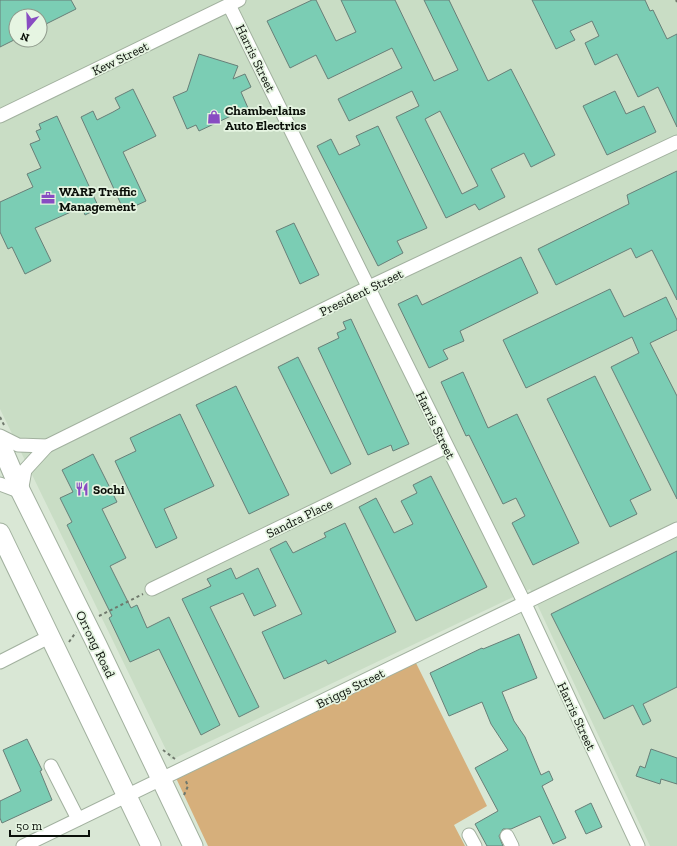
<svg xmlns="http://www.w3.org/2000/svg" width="677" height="846" font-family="'Zilla Slab',serif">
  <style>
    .built { fill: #c9ddc5; fill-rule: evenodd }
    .green { fill: #d6af7b }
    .building { fill: #7bcdb4; stroke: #687f78; fill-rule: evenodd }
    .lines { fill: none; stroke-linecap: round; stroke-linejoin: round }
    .minor-casing { stroke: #a2b19f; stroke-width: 15 }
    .highway-casing { stroke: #a2b19f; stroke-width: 21 }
    .path { stroke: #6f786c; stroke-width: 2; stroke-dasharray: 3 3; stroke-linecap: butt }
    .minor { stroke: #fff; stroke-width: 13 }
    .highway { stroke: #fff; stroke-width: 19 }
    .labels { text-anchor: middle; stroke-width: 3.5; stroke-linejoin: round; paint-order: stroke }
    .street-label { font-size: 13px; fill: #0a0f09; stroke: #e6f5e2 }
    .poi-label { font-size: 13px; font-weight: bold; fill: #0a0f09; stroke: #e6f5e2; text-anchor: start }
  </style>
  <rect width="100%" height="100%" fill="#d9e7d5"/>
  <path class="built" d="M0,0h677v846h-27l-120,-257 -359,171 -171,-351zM16,16h24v24h-24z"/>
  <path class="green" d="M416,663l71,143 -33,19 11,21h-257l-32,-68z"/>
  <g class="building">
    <path d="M0,0h71l5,9 -36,18v-11h-24v23l-16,8z"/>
    <path d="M312,0h4l20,41 20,-9 -15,-32h54l39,81 24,-11 -34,-70h25l39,81 23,-12 44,86 -24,12 -7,-14 -33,16 14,28 -26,13 -4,-6 -29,14 -50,-101 23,-11 -7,-15 -63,30 -11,-22 64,-31 -10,-20 -64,31 -12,-24 -26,13 -23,-47zM440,111l38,75 -16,8 -37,-75z"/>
    <path d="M532,0h113l5,11 3,-1 14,29 10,-5v93l-19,-40 -20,10 -21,-43 -22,11 -10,-22 14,-7 -7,-15 -22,10 5,9 -19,9z"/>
    <path d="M199,54l39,12 -5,13 12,-5 6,13 -10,5 7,16 -49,23 -3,-6 -9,4 -14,-32 14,-6z"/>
    <path d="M133,89l23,47 -33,16 23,49 -22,10 -43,-94 12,-6 4,9 16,-8 7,-4 -5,-10z"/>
    <path d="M615,91l11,23 18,-8 12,26 -49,23 -24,-49z"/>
    <path d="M57,116l42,92 -14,7 -3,-8 -47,21 16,33 -26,13 -13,-27 -4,2 -8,-17v-30l33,-15 -6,-13 14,-6 -11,-24 10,-4 -4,-9 5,-2 -2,-5z"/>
    <path d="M378,126l49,102 -30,13 6,12 -25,13 -61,-120 14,-7 8,16 21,-10 -4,-9z"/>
    <path d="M677,171v129l-25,-50 -16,8 -5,-10 -75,37 -18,-36 91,-45 -2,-9z"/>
    <path d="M294,223l25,52 -19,9 -24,-53z"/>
    <path d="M521,257l17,36 -78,38 4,10 -21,9 5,9 -19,9 -31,-64 19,-9 5,10z"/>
    <path d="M610,289l14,28 42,-20 11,23v10l-27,13 27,53v103l-66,-132 28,-14 -7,-16 -106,51 -23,-48z"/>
    <path d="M351,319l58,125 -16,7 -2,-6 -23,10 -50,-107 21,-10 -2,-5 9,-4 -3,-7z"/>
    <path d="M298,357l53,107 -20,10 -53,-107z"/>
    <path d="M463,372l25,56 29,-14 62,129 -46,22 -21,-42 13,-7 -9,-18 -13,6 -34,-69 -3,1 -25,-54z"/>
    <path d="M595,376l56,114 -21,10 7,14 -27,13 -63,-128z"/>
    <path d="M236,386l53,109 -40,19 -53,-109z"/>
    <path d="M180,414l34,72 -50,23 13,29 -21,10 -41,-87 21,-10 -6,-13z"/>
    <path d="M93,454l24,48 -15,7 24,49 -16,8 21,42 6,-3 10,23 22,-11 51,108 -19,10 -42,-86 -29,13 -21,-44 3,-2 -45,-91 5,-3 -12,-24 13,-6 -11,-22z"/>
    <path d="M431,476l56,111 -71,34 -57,-114 17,-9 18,35 19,-9 -12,-23 16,-8 -4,-8z"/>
    <path d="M345,523l51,109 -68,32 -2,-4 -42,19 -22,-47 40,-18 -32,-65 16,-8 7,12 33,-16 -2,-4z"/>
    <path d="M677,551v136l-34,17 8,17 -8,4 -10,-20 -29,14 -53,-105z"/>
    <path d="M231,568l5,11 22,-11 18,38 -22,10 -11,-23 -33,14 49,100 -20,10 -57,-118 29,-13 -4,-7z"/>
    <path d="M519,634l18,44 -35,14 12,29 11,16 16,38 8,-4 4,9 -11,6 24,52 -13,6 -13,-28 -29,13h-8l-4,7 4,10h-16l-12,-22 23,-13 -23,-43 33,-18 -17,-26 -9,-22 -33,14 -19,-43 52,-25 1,1z"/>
    <path d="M27,739l15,31 -2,1 12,29 -50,23 -2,-5v-17l21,-10 -18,-41z"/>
    <path d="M651,749l26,9v26l-16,-5 -1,5 -24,-8 4,-10 5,2z"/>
    <path d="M591,803l11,24 -16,7 -11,-23z"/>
  </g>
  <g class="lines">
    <g class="minor-casing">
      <g id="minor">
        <path d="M229,5l296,599 113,242"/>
        <path d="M0,116l239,-116"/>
        <path d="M0,436l18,9 29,1 322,-159 308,-145"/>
        <path d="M0,484l21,8 4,-22 22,-24"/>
        <path d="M152,589l294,-142"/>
        <path d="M0,662l49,-25"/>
        <path d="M51,766l27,53"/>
        <path d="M469,835l6,11"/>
        <path d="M507,836l5,10"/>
        <path d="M23,846l654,-317"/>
      </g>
    </g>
    <g class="highway-casing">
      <g id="highway">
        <path d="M0,443l21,49 76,153 96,201"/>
        <path d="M0,533l151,313"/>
      </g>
    </g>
    <g class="path">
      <path d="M676,0l1,2"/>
      <path d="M0,417l4,8"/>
      <path d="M99,616l44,-22"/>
      <path d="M69,642l7,-10"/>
      <path d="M163,750l12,9"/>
      <path d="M184,795l4,-9 -3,-7"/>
    </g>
    <use href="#minor" class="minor"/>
    <use href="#highway" class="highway"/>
  </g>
  <defs>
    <g id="shop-bare" transform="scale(1.08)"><path d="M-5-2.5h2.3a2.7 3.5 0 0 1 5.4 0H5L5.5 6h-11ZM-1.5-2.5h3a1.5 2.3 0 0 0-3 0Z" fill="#884cc2" stroke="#e6f5e2" stroke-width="2.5" paint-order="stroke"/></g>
    <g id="office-bare" transform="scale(1.08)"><path d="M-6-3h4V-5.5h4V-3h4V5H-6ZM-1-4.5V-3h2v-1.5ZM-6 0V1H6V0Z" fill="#884cc2" stroke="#e6f5e2" stroke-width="2.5" paint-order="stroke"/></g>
    <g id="restaurant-bare" transform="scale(1.08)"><path d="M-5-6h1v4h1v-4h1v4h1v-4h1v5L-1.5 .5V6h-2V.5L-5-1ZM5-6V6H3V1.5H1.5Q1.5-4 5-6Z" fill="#884cc2" stroke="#e6f5e2" stroke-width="2.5" paint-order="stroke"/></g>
  </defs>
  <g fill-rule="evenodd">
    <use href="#shop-bare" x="214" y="117"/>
    <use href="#office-bare" x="48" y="198"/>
    <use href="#restaurant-bare" x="82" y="489"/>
  </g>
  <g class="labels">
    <g class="street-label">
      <text transform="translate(120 58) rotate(-26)" y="5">Kew Street</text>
      <text transform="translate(256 58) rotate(64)" y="5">Harris Street</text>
      <text transform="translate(361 292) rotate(-26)" y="5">President Street</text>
      <text transform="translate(436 425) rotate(64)" y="5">Harris Street</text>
      <text transform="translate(299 518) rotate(-26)" y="5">Sandra Place</text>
      <text transform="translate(96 644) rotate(64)" y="5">Orrong Road</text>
      <text transform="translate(350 688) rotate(-26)" y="5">Briggs Street</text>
      <text transform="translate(577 716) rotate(65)" y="5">Harris Street</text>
    </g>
    <g class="poi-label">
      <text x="225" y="115">Chamberlains<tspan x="225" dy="15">Auto Electrics</tspan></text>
      <text x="59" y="196">WARP Traffic<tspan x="59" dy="15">Management</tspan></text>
      <text x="93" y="494">Sochi</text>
    </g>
  </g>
  <g transform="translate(28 28) rotate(199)"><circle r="19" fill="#e6f5e2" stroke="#8e998b"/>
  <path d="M0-3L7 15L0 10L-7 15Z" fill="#884cc2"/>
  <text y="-6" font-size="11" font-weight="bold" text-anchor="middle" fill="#0a0f09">N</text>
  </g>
  <path d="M10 830v6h79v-6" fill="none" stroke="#0a0f09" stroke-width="2"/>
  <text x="16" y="830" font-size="12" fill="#0a0f09" stroke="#e6f5e2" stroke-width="3" paint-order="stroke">50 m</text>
</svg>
